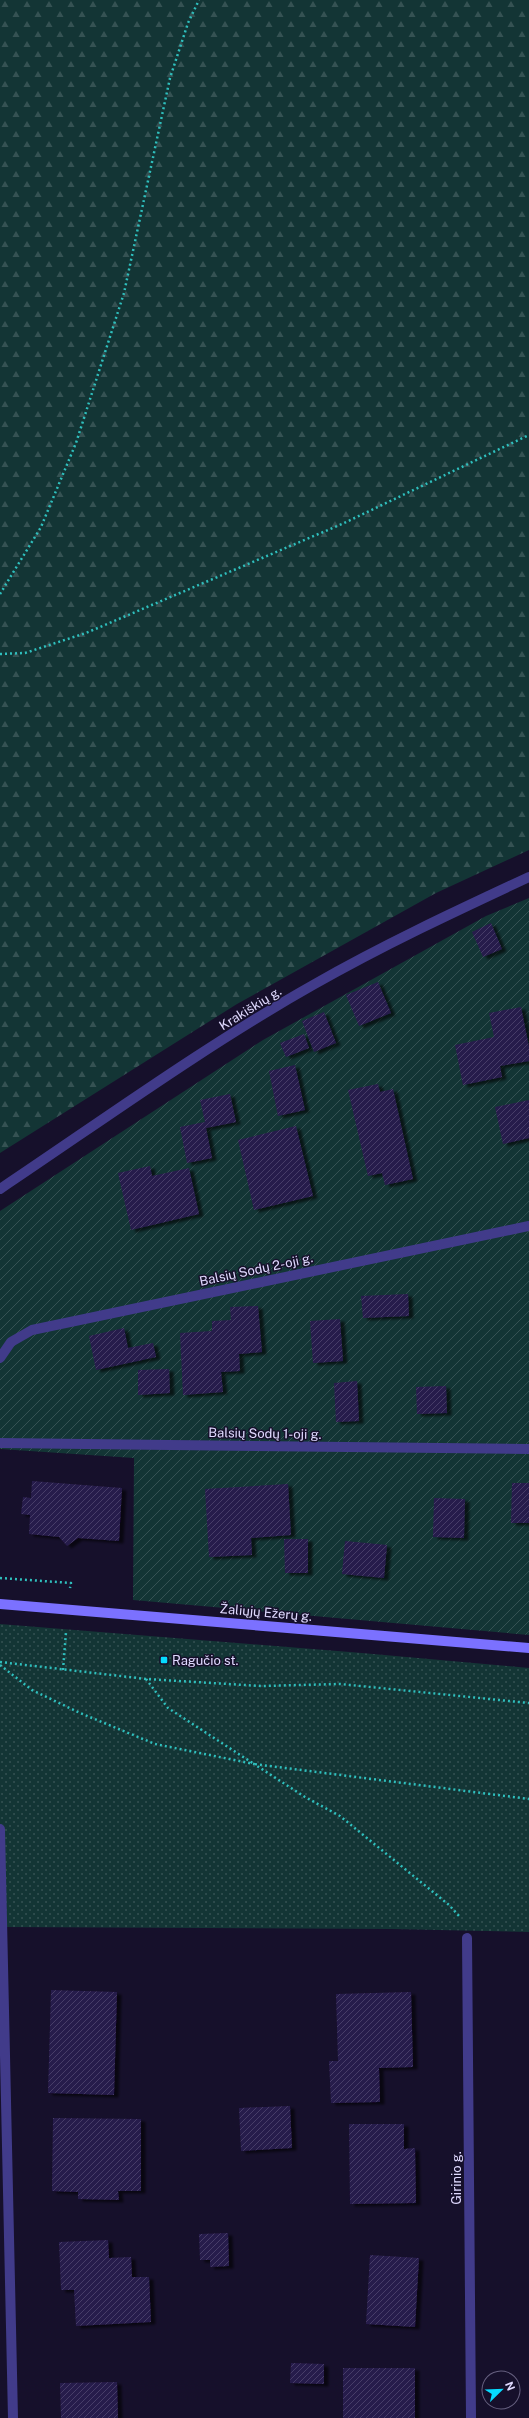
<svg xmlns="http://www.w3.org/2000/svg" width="529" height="2418" font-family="'Public Sans',sans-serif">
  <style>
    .grass { fill: url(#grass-dots) }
    .forest { fill: url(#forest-firs) }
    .garden { fill: url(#garden-furrows) }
    .building { fill: url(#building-hatch); filter: url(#shadow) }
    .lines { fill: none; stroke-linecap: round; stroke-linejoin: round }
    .path { stroke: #2fbfbd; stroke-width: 2.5; stroke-dasharray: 2 3; stroke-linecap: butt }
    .street { stroke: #413b8a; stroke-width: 10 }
    .secondary { stroke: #7b71ff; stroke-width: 10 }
    .poi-dot { fill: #06dbff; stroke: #16102b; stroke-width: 1.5 }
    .labels { text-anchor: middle; stroke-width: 3; stroke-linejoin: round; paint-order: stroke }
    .street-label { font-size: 13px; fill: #e0daff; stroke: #16102b }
    .poi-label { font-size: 13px; fill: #e0daff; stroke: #16102b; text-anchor: start }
  </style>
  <defs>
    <pattern id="grass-dots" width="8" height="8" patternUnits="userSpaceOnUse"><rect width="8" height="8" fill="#133535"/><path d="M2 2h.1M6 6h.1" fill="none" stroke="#355253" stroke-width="1.8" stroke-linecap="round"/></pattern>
    <pattern id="forest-firs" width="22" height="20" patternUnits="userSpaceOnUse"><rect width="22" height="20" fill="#133535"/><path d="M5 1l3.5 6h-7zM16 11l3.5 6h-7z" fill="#355253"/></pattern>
    <pattern id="garden-furrows" width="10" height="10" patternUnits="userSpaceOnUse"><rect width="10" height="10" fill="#133535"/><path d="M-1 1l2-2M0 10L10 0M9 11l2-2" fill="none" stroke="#355253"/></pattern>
    <pattern id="building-hatch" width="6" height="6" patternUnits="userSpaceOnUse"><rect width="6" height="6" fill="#281c4c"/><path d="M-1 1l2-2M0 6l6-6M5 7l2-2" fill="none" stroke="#473c67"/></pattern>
    <filter id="shadow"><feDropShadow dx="4.5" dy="2.5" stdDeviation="1" flood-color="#0009"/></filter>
  </defs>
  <rect width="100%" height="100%" fill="#16102b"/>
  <path class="grass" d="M0,1624l362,29 167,15v264l-137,-3 -392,-2z"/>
  <path class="forest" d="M0,0h529v850l-93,43 -199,111 -237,149z"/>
  <path class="garden" d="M529,898v737l-396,-35 1,-142 -134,-9v-238l263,-171 223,-124z"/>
  <g class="building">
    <path d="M491,923l11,26 -19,8 -11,-25z"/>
    <path d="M378,982l13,31 -32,13 -13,-31z"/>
    <path d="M521,1007l8,40v14l-29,5 2,11 -39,8 -8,-40 39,-8 -5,-24z"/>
    <path d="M324,1012l12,31 -22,9 -12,-31z"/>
    <path d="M304,1034l5,14 -23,9 -6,-14z"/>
    <path d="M295,1065l10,45 -27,6 -9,-45z"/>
    <path d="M378,1084l2,8 13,-3 20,90 -28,6 -3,-12 -14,3 -20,-86z"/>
    <path d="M230,1094l6,28 -30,6 6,30 -25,5 -7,-36 25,-5 -5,-22z"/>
    <path d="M529,1100v38l-26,6 -8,-37z"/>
    <path d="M296,1126l17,70 -59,14 -16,-70z"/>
    <path d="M150,1166l2,10 37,-8 10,46 -68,16 -13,-57z"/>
    <path d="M408,1294l1,22 -46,2 -2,-22z"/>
    <path d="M258,1306l4,46 -23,2 1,17 -19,1 2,20 -40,3 -3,-62 32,-2v-10l19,-1 -1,-13z"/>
    <path d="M340,1319l3,42 -30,2 -3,-42z"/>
    <path d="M124,1328l4,20 25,-5 3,14 -60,13 -7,-34z"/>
    <path d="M169,1369l1,24 -32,2v-25z"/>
    <path d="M357,1381l2,40 -23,1 -2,-39z"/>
    <path d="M446,1386l1,27 -30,1 -1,-27z"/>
    <path d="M32,1481l90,7 -3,53 -41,-3 -11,8 -8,-9 -30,-3 1,-19 -9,-1 2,-17 8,1z"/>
    <path d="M512,1483h17v40h-18z"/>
    <path d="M288,1484l3,51 -40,3 1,17 -43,2 -4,-68z"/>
    <path d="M434,1498l31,1 -1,39 -31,-1z"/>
    <path d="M284,1539h24v34h-23z"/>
    <path d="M345,1541l42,4 -3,33 -42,-4z"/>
    <path d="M51,1990l66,2 -3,103 -66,-2z"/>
    <path d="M411,1992l2,75 -34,1 1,34 -49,1 -2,-42h9l-2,-67z"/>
    <path d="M290,2106l2,42 -51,3 -2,-43z"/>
    <path d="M53,2118l88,1v72h-23l1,9 -41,-1v-7l-26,-1z"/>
    <path d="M349,2124h55v25l11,-1 1,55 -66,1z"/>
    <path d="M228,2233l1,33 -19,1v-7h-10l-1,-26z"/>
    <path d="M108,2240l1,18 22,-1 1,20h17l2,45 -75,4 -2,-36h-13l-2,-48z"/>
    <path d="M370,2255l49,3 -4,69 -49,-3z"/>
    <path d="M291,2363l33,1v20l-34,-1z"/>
    <rect x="343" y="2368" width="72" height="50"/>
    <path d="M117,2382l1,36h-57l-1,-35z"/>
  </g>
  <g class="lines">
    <g class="path">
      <path d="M0,594l41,-67 35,-84 48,-150 46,-215 18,-55 11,-23"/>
      <path d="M0,654l25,-1 61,-20 256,-109 187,-89"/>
      <path d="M0,1578l71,5 -1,5"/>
      <path d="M0,1662l146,17 115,7 79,-2 189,19"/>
      <path d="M0,1665l32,25 48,23 75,31 99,20 51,33 35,19 109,89 10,11"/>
      <path d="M63,1670l3,-38"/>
      <path d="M146,1679l22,29 86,56 275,35"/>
    </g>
    <g class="street">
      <path d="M0,1189c103,-69 205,-143 313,-204 70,-40 143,-74 216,-108"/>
      <path d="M0,1358l11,-16 21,-12 497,-104"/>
      <path d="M0,1443l529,6"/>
      <path d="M0,1829l13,589"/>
      <path d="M467,1938l4,480"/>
    </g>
    <path class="secondary" d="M0,1604l529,44"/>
  </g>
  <rect class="poi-dot" x="160" y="1656" width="8" height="8" rx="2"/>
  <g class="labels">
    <g class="street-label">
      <text transform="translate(250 1008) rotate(-32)" y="5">Krakiškių g.</text>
      <text transform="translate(256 1269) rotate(-12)" y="5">Balsių Sodų 2-oji g.</text>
      <text transform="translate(265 1433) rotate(1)" y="5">Balsių Sodų 1-oji g.</text>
      <text transform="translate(266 1612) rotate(5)" y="5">Žaliųjų Ežerų g.</text>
      <text transform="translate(456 2178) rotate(-90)" y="5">Girinio g.</text>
    </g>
    <g class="poi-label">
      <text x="172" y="1665">Ragučio st.</text>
    </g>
  </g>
  <g transform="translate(501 2390) rotate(67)"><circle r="19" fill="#16102b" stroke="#676180"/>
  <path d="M0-3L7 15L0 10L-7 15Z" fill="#06dbff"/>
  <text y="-6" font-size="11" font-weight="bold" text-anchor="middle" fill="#e0daff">N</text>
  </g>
</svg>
